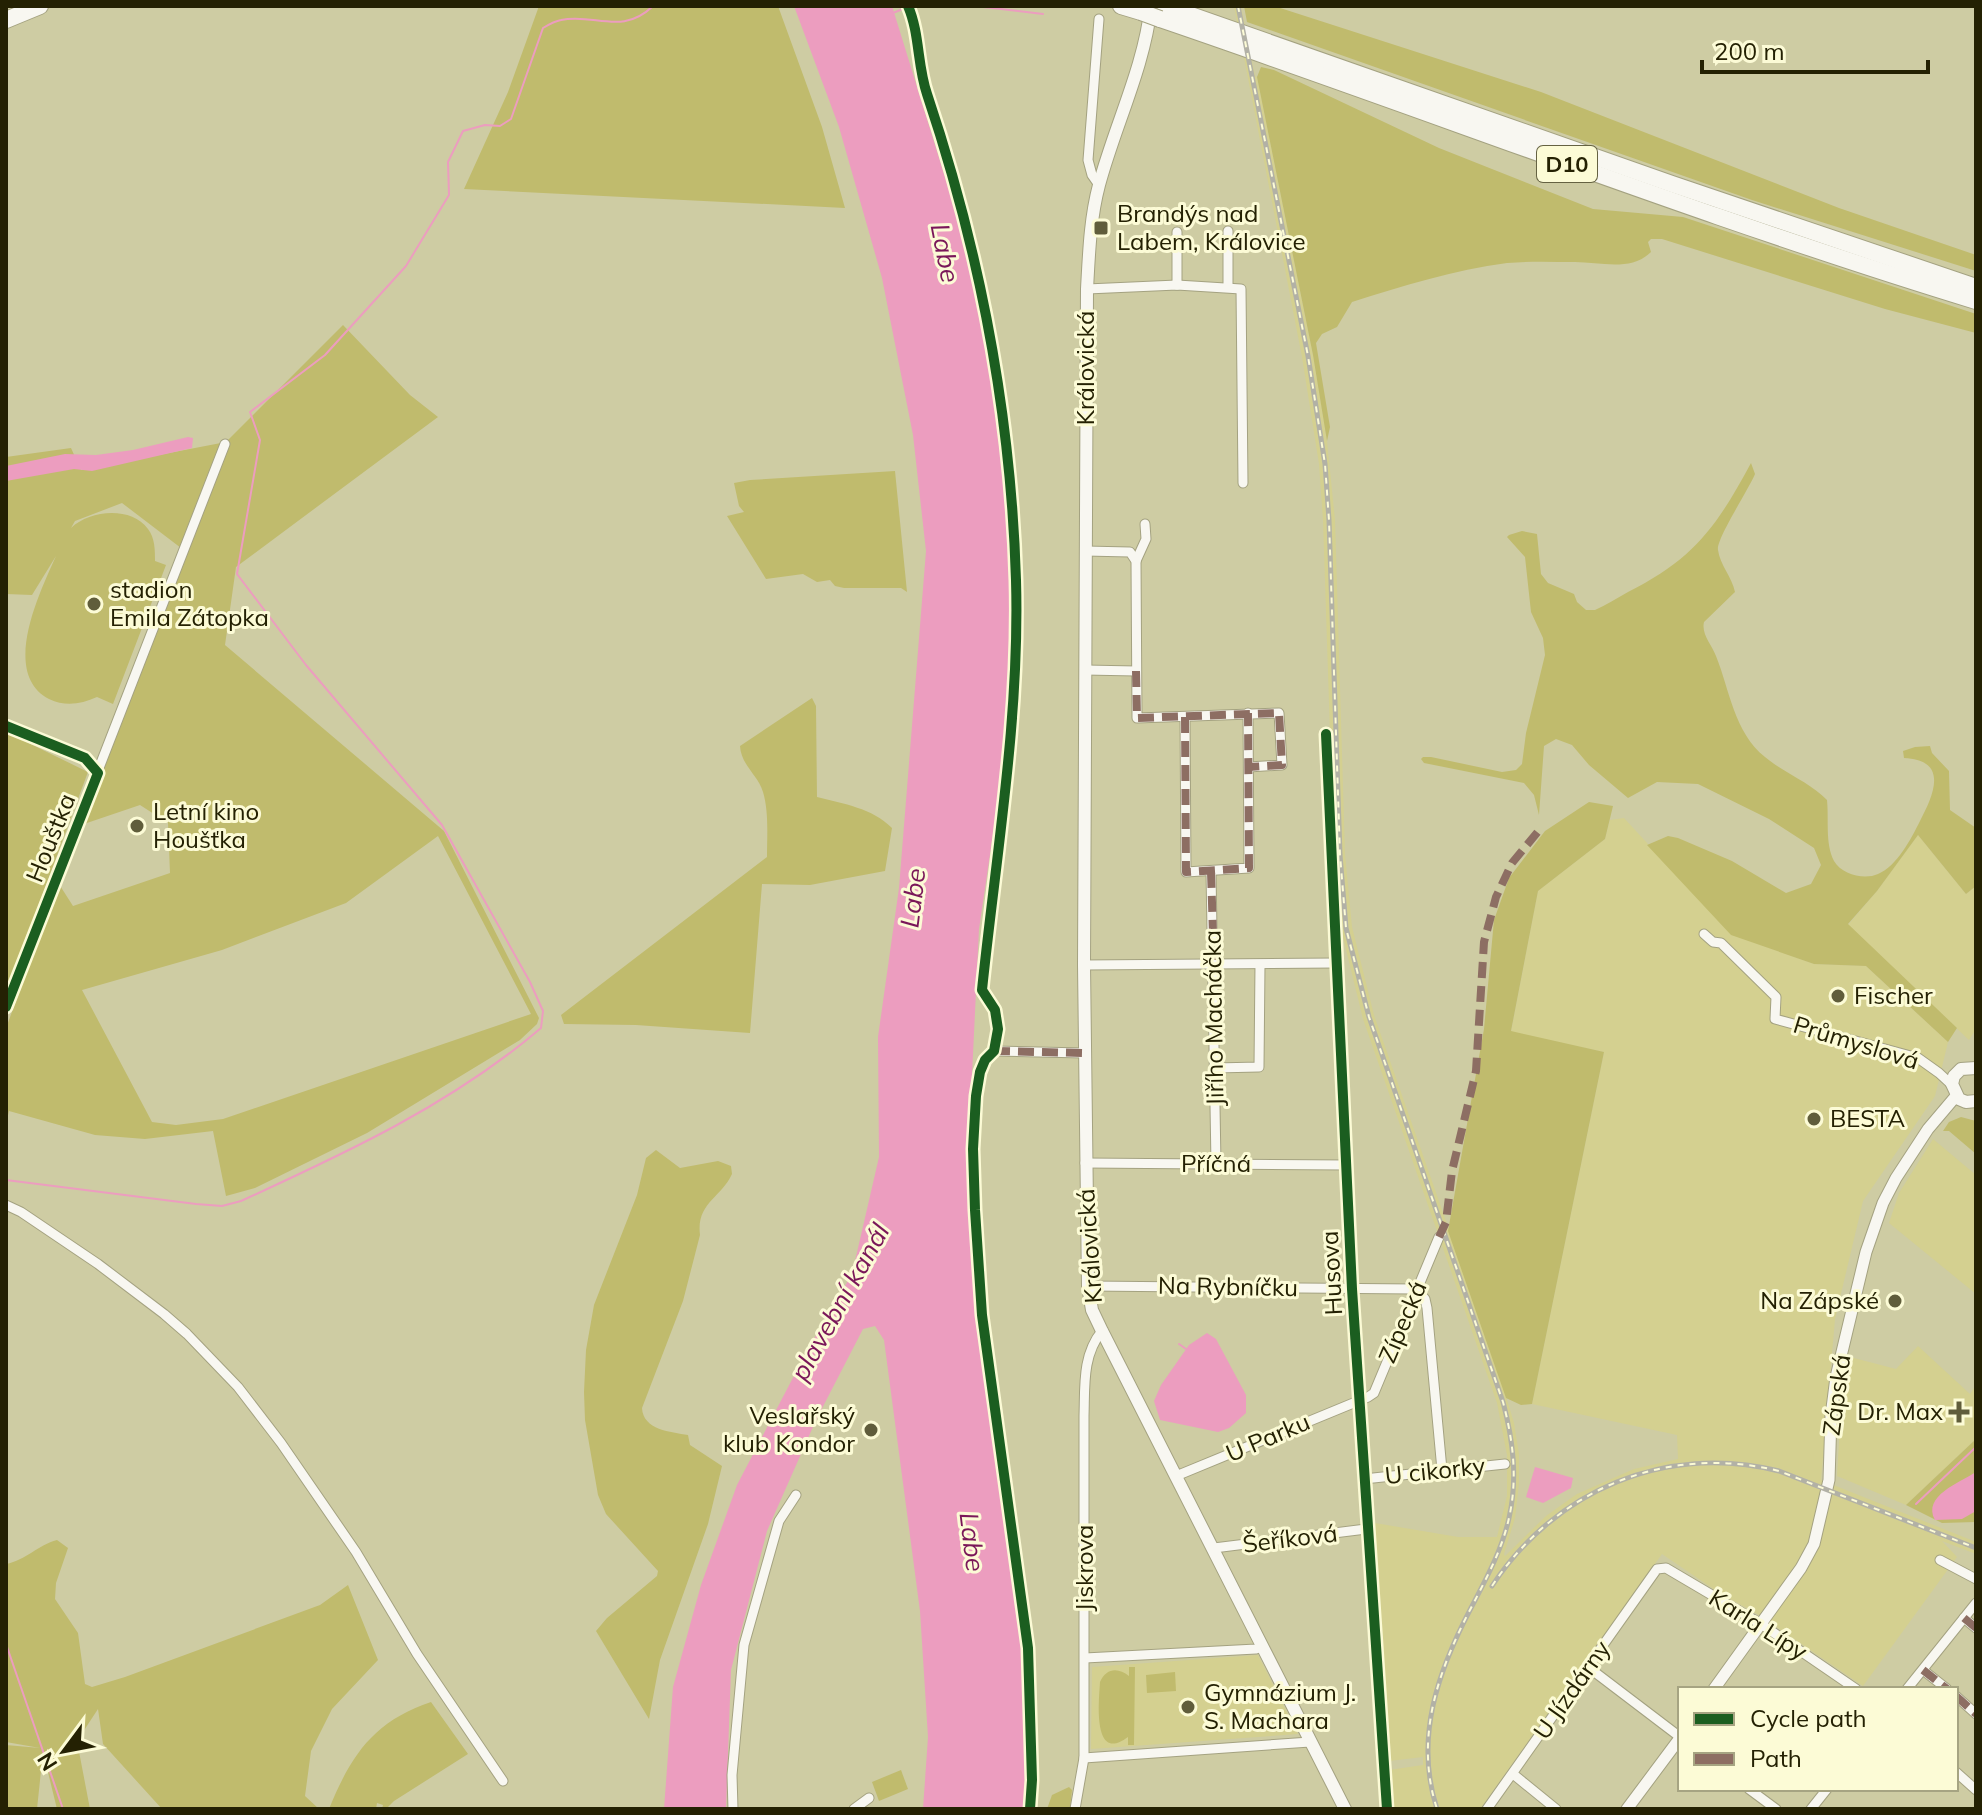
<svg xmlns="http://www.w3.org/2000/svg" width="1982" height="1815" font-family="Mulish,sans-serif">
  <style>
    .built { fill: #d4d090 }
    .green { fill: #c0bb6d; fill-rule: evenodd }
    .water { fill: #ec9dbf }
    .lines { fill: none; stroke-linecap: round; stroke-linejoin: round }
    .stream { stroke: #ec9dbf; stroke-width: 2 }
    .minor-casing { stroke: #a4a281; stroke-width: 11 }
    .tertiary-casing { stroke: #a4a281; stroke-width: 13 }
    .secondary-casing { stroke: #a4a281; stroke-width: 14 }
    .motorway-casing { stroke: #a4a281; stroke-width: 18 }
    .minor { stroke: #f8f7f1; stroke-width: 9 }
    .tertiary { stroke: #f8f7f1; stroke-width: 11 }
    .secondary { stroke: #f8f7f1; stroke-width: 12 }
    .motorway { stroke: #f8f7f1; stroke-width: 16 }
    .rail-casing { stroke: #b2b1a6; stroke-width: 5 }
    .rail { stroke: #fcfbd6; stroke-width: 2; stroke-dasharray: 6; stroke-linecap: butt }
    .motorway-bridge-casing { stroke: #a4a281; stroke-width: 18; stroke-linecap: butt }
    .motorway-bridge { stroke: #f8f7f1; stroke-width: 16 }
    .quiet { stroke: #8d6e63; stroke-width: 8; stroke-dasharray: 16 8; stroke-linecap: butt }
    .cycleway-casing { stroke: #fcfbd6; stroke-width: 15 }
    .cycleway { stroke: #1b5e20; stroke-width: 10 }
    .poi-dot { fill: #605d3b; stroke: #fcfbd6; stroke-width: 3 }
    .labels { text-anchor: middle; stroke-width: 6; stroke-linejoin: round; paint-order: stroke }
    .shield { fill: #fcfbd6; stroke: #656242; stroke-width: 2 }
    .shield-label { font-size: 22px; font-weight: bold; fill: #242103 }
    .poi-label { font-size: 24px; fill: #242103; stroke: #fcfbd6; text-anchor: start }
    .street-label { font-size: 24px; fill: #242103; stroke: #fcfbd6 }
    .water-label { font-size: 26px; font-style: italic; fill: #7a1759; stroke: #fcfbd6 }
  </style>
  <rect width="100%" height="100%" fill="#cecca3"/>
  <g class="built">
    <path d="M1234,6h7l14,70 2,1 56,278 14,86 8,79 10,334 7,73 22,88 125,358 15,50 5,31v30l-4,34 -11,36 1,2 41,-40 31,-22 57,-25 44,-10 -1,-24 -145,-31 72,-352 -93,-20 27,-141 67,-52 5,-19 14,-2 107,116 83,30 52,2 82,76 -13,54 -72,105 -28,118 -14,161 155,62v12l-34,-13 15,16 -94,129 -104,-71 -38,-21 -59,-40 -182,255h-87l-4,-39 34,-5v-8l-34,4 -14,-195 -6,-44 89,15h39l10,-41v-41l-10,-52 -134,-384 -22,-90 -7,-74 -11,-335 -4,-56 -17,-107z"/>
    <path d="M1918,835l48,59 10,-8v143l-7,11 -121,-115 29,-34z"/>
    <path d="M1933,1139l43,36v119l-87,-71 10,-30z"/>
    <path d="M1918,1346l52,48 6,-9v54l-70,66 -69,-29 4,-68 9,-51 46,12z"/>
    <path d="M1258,1655l40,79 -207,15 1,-82z"/>
  </g>
  <g class="green">
    <path d="M539,6h239l44,121 23,81 -381,-19 44,-97z"/>
    <path d="M1244,6h30l267,86 298,116 137,47v16l-224,-71 -505,-178z"/>
    <path d="M1261,67l13,3 165,78 154,61 90,8 293,97v19l-91,-24 -223,-70h-11l-3,3 3,10c-20,20 -51,10 -76,10 -22,0 -46,-1 -68,1 -53,7 -105,23 -155,39l-15,25 -15,7 -6,9 14,84 -3,14 -14,-86 -56,-278z"/>
    <path d="M343,325l67,70 28,22 -202,150 -11,78 219,186 95,187 -2,6 -17,16 -153,93 -112,55 -29,8 -13,-65 -68,8 -50,-4 -86,-24 -3,13v-96l37,-100 14,-47 16,25 97,-33 -2,-50 -28,-18 -59,20 100,-277 -59,-45 -47,18 -4,7c19,-18 60,-22 77,1 7,9 7,21 7,32l11,4 -53,139 -16,-7c-16,7 -31,10 -48,2 -49,-26 -9,-107 7,-143l-24,39 -26,-1v-137l65,-9 10,22 145,-28zM438,836l93,178 -308,105 -47,6 -24,-3 -70,-132 140,-40 124,-47z"/>
    <path d="M1751,463l4,11c-6,15 -39,65 -37,76 2,15 14,27 17,42l-31,30c-3,12 8,23 12,34 14,35 18,76 49,101 19,16 46,26 62,43 2,20 -2,43 7,61 8,14 31,19 44,13 19,-8 33,-35 42,-53 13,-25 30,-61 -16,-63l-1,-7 12,-4 15,-1 2,7 17,18 1,39 26,18v58l-10,8 -48,-59 -41,56 -29,33 109,104 -9,14 -82,-76 -52,-2 -83,-29 -84,-90 21,-9 10,2 54,23 54,32 25,-9 10,-19 -7,-17 -45,-29 -71,-35 -41,-2 -29,16 -39,-33 -17,-20 -16,-6 -12,7 -5,69 -5,-20 -10,-12 -100,-20 -3,-4 2,-2h8l71,15 14,-2 6,-6 4,-31 19,-78 -2,-17 -12,-26 -6,-55 -18,-20 2,-2 13,-4 15,3 4,40 7,9 26,11 3,8 9,8h9c11,-5 22,-12 33,-18 66,-33 89,-66 123,-129z"/>
    <path d="M895,471l12,121 -6,-4h-57l-9,-2 -5,-6 -13,2 -14,-8 -37,5 -39,-63 17,-4 -5,-6 -5,-23 16,-3z"/>
    <path d="M812,698l4,8 1,91c27,7 55,11 75,31l-7,43 -75,14 -48,-1 -12,149 -114,-8 -72,-1 -3,-9 206,-158c0,-21 2,-45 -4,-65 -5,-17 -22,-27 -23,-46z"/>
    <path d="M6,732l82,40 -82,221z"/>
    <path d="M1589,802l24,4 -8,33 -67,52 -27,140 93,21 -72,352 -11,1 -15,-7 -58,-167 36,-202 10,-109 15,-42 36,-47z"/>
    <path d="M1961,1117l15,4v33l-27,-23h-6l6,-9z"/>
    <path d="M656,1150l24,18 38,-7 13,5 1,8c-11,24 -36,29 -32,61l-17,66 -41,107c1,22 29,24 46,27l2,10 32,21 -14,58 -48,136 -11,59 -53,-88 11,-13 50,-42 1,-5 -52,-57 -8,-19 -13,-75 -1,-28 2,-42 8,-45 43,-110 9,-37z"/>
    <path d="M1976,1439v83l-34,1 -36,-18z"/>
    <path d="M57,1540l11,8 -12,35 -1,16 23,34 7,51 7,3 33,-10 195,-72 28,-20 30,75 -46,49 -21,42 -6,45 14,13h-157l-59,-65 -5,-35 -21,32 13,68h-33l-14,-57 -6,57h-31v-64l34,3 -34,-6v-178c20,-4 32,-19 51,-24z"/>
    <path d="M1129,1667h6l-1,78h-6v-8c-36,27 -29,-37 -28,-55 6,-14 18,-15 29,-6z"/>
    <path d="M1175,1672l1,19 -29,2 -1,-18z"/>
    <path d="M431,1702l37,52 -74,47 -8,8h-4l1,-4 -6,-2 -1,6h-47c22,-54 45,-88 102,-107z"/>
    <path d="M901,1770l7,19 -29,12 -7,-19z"/>
    <path d="M1069,1787l3,3 -2,19h-23l5,-14z"/>
  </g>
  <g class="water">
    <path d="M794,6h98l70,226 31,153 20,198 -9,177 -25,169 -11,229 14,207 29,191 12,104 6,130 -2,19h-104l5,-72 -8,-126 -36,-271 -9,-14 -12,3 -47,91 -49,111 -36,139 -5,139h-62l9,-122 28,-102 36,-100 71,-136 44,-75 27,-117 -1,-120 21,-149 27,-337 -13,-116 -31,-157 -43,-151z"/>
    <path d="M188,437l5,1 -1,10 -100,23 -18,-2 -68,12v-15l59,-12 31,1 37,-5z"/>
    <path d="M1207,1333l9,6 30,56v18l-17,15 -11,4 -58,-12 -6,-19 7,-16 28,-40z"/>
    <path d="M1535,1467l38,11 -2,10 -28,15 -17,-6z"/>
    <path d="M1976,1472v39l-14,8 -27,1c-13,-24 24,-37 41,-48z"/>
  </g>
  <g class="lines">
    <g class="stream">
      <path d="M975,6l68,8"/>
      <path d="M893,13l12,-5"/>
      <path d="M6,1180l190,24 26,2 19,-5c105,-48 211,-97 300,-173l2,-17 -13,-29 -88,-157 -136,-160 -69,-91 23,-134 -10,-28 75,-57 81,-89 43,-71 -1,-33 15,-31 22,-6 15,1 11,-7 32,-91c5,-3 12,-7 18,-8 34,-7 61,16 92,-14"/>
      <path d="M1179,1344l7,5"/>
      <path d="M1916,1504l60,-57"/>
      <path d="M6,1644l57,165"/>
    </g>
    <g class="minor-casing">
      <g id="minor">
        <path d="M908,6l1,4"/>
        <path d="M1099,19l-11,141 4,15 7,10"/>
        <path d="M1177,285v-53"/>
        <path d="M1228,287v-56"/>
        <path d="M1087,289l90,-4 64,4 2,194"/>
        <path d="M1085,551l45,1 6,9 1,157 142,-5 3,52 -33,2"/>
        <path d="M1136,561l10,-22 -1,-15"/>
        <path d="M1085,670l51,1"/>
        <path d="M1185,717l1,155 63,-4 -1,-155"/>
        <path d="M6,726l79,32 13,15"/>
        <path d="M1326,734l26,555 35,520"/>
        <path d="M1211,872l5,292"/>
        <path d="M1704,934l9,8 8,1 55,54 -1,22 143,39 21,15 13,12"/>
        <path d="M1084,965l252,-2"/>
        <path d="M6,1007l219,-563"/>
        <path d="M994,1051l90,2"/>
        <path d="M1215,1068l44,-1 1,-102"/>
        <path d="M1085,1163l262,2"/>
        <path d="M6,1205l15,7 77,52 66,50 23,20 51,53 43,56 75,109 61,102 86,127"/>
        <path d="M1088,1286l328,3 9,10 2,9 15,162"/>
        <path d="M1176,1476l192,-79 6,-4 65,-156"/>
        <path d="M1364,1479l141,-15"/>
        <path d="M1214,1548l152,-19"/>
        <path d="M1940,1560l36,19"/>
        <path d="M1964,1618l12,10"/>
        <path d="M1085,1658l171,-9 6,-2"/>
        <path d="M1588,1667l92,70"/>
        <path d="M1923,1670l24,19"/>
        <path d="M1907,1689l69,-86"/>
        <path d="M1956,1696l20,18"/>
        <path d="M1084,1758l226,-16"/>
        <path d="M1956,1772l20,18"/>
        <path d="M1513,1774l43,35"/>
        <path d="M1749,1789l27,20"/>
        <path d="M733,1809l-1,-34 12,-130 35,-124 17,-26"/>
        <path d="M854,1809l15,-11"/>
        <path d="M1075,1809l9,-51v-342c1,-29 -2,-61 18,-85"/>
        <path d="M1487,1809l170,-240 9,-1 95,56 95,65"/>
        <path d="M1811,1809l16,-20"/>
      </g>
    </g>
    <g class="tertiary-casing">
      <g id="tertiary">
        <path d="M1714,1689l87,-121 13,-24 15,-64 2,-64 5,-39 30,-125 17,-49 13,-25 32,-49 28,-33"/>
        <path d="M1627,1809l53,-71"/>
      </g>
    </g>
    <g class="secondary-casing">
      <g id="secondary">
        <path d="M1151,6c-7,62 -36,119 -52,179 -9,34 -10,69 -12,104l-3,676 4,321 4,24 10,21 243,478"/>
        <path d="M1976,1068l-15,1 -7,7 -2,8 7,15 7,3 10,-1"/>
      </g>
    </g>
    <g class="motorway-casing">
      <g id="motorway">
        <path d="M1121,6l20,6"/>
        <path d="M1165,6l507,178 304,103"/>
        <path d="M1160,19c273,93 541,198 816,282"/>
        <path d="M6,20l34,-14"/>
      </g>
    </g>
    <use href="#minor" class="minor"/>
    <use href="#tertiary" class="tertiary"/>
    <use href="#secondary" class="secondary"/>
    <use href="#motorway" class="motorway"/>
    <g class="rail-casing">
      <g id="rail">
        <path d="M1238,6l70,350 17,108 4,56 11,335 6,73 23,89 134,385c10,38 15,76 6,116 -7,32 -23,61 -38,90 -33,63 -57,130 -34,201"/>
        <path d="M1492,1586c63,-96 174,-143 287,-115l197,77"/>
      </g>
    </g>
    <use href="#rail" class="rail"/>
    <g class="motorway-bridge-casing">
      <path id="motorway-bridge" d="M1141,12l19,7"/>
    </g>
    <use href="#motorway-bridge" class="motorway-bridge"/>
    <g class="quiet">
      <path d="M1136,671l1,47 142,-5 3,52 -33,2"/>
      <path d="M1185,717l1,155 63,-4 -1,-155"/>
      <path d="M1211,872l3,93"/>
      <path d="M994,1051l90,2"/>
      <path d="M1439,1237l7,-15 6,-51 24,-100 8,-129 12,-45 16,-34 29,-35"/>
      <path d="M1964,1618l12,10"/>
      <path d="M1923,1670l24,19"/>
      <path d="M1956,1696l20,18"/>
    </g>
    <g class="cycleway-casing">
      <g id="cycleway">
        <path d="M908,6c12,28 9,59 19,88 53,158 84,319 89,486 4,137 -20,275 -34,410l13,20 3,19 -4,22 -9,9 -5,12 -4,24 -3,53 2,61 7,105 46,333 4,132 -2,29"/>
        <path d="M6,726l79,32 13,15 -92,234"/>
        <path d="M1326,734l26,555 35,520"/>
      </g>
    </g>
    <use href="#cycleway" class="cycleway"/>
  </g>
  <g class="poi-dot">
    <rect x="1093" y="220" width="16" height="16" rx="4"/>
    <circle cx="94" cy="604" r="8"/>
    <circle cx="137" cy="826" r="8"/>
    <circle cx="1838" cy="996" r="8"/>
    <circle cx="1814" cy="1119" r="8"/>
    <circle cx="1895" cy="1301" r="8"/>
    <path d="M1955 1400h8v8h8v8h-8v8h-8v-8h-8v-8h8z"/>
    <circle cx="871" cy="1430" r="8"/>
    <circle cx="1188" cy="1707" r="8"/>
  </g>
  <g class="labels">
    <rect class="shield" x="1537" y="146" width="60" height="36" rx="6"/>
    <g class="shield-label">
      <text x="1567" y="172">D10</text>
    </g>
    <g class="poi-label">
      <text x="1117" y="222">Brandýs nad<tspan x="1117" dy="28">Labem, Královice</tspan></text>
      <text x="110" y="598">stadion<tspan x="110" dy="28">Emila Zátopka</tspan></text>
      <text x="153" y="820">Letní kino<tspan x="153" dy="28">Houšťka</tspan></text>
      <text x="1854" y="1004">Fischer</text>
      <text x="1830" y="1127">BESTA</text>
      <text x="1879" y="1309" text-anchor="end">Na Zápské</text>
      <text x="1943" y="1420" text-anchor="end">Dr. Max</text>
      <text x="855" y="1424" text-anchor="end">Veslařský<tspan x="855" dy="28">klub Kondor</tspan></text>
      <text x="1204" y="1701">Gymnázium J.<tspan x="1204" dy="28">S. Machara</tspan></text>
    </g>
    <g class="street-label">
      <text transform="translate(1086 368) rotate(-90)" y="8">Královická</text>
      <text transform="translate(51 838) rotate(-68)" y="8">Houštka</text>
      <text transform="translate(1214 1018) rotate(-91)" y="8">Jiřího Macháčka</text>
      <text transform="translate(1856 1043) rotate(17)" y="8">Průmyslová</text>
      <text x="1216" y="1172">Příčná</text>
      <text transform="translate(1090 1246) rotate(-94)" y="8">Královická</text>
      <text transform="translate(1332 1273) rotate(-93)" y="8">Husova</text>
      <text transform="translate(1228 1287) rotate(1)" y="8">Na Rybníčku</text>
      <text transform="translate(1403 1322) rotate(-67)" y="8">Zípecká</text>
      <text transform="translate(1837 1395) rotate(-82)" y="8">Zápská</text>
      <text transform="translate(1268 1438) rotate(-23)" y="8">U Parku</text>
      <text transform="translate(1435 1471) rotate(-6)" y="8">U cikorky</text>
      <text transform="translate(1290 1539) rotate(-7)" y="8">Šeříková</text>
      <text transform="translate(1085 1568) rotate(-90)" y="8">Jiskrova</text>
      <text transform="translate(1758 1625) rotate(32)" y="8">Karla Lípy</text>
      <text transform="translate(1572 1690) rotate(-55)" y="8">U Jízdárny</text>
    </g>
    <g class="water-label">
      <text transform="translate(945 253) rotate(79)" y="9">Labe</text>
      <text transform="translate(913 898) rotate(-83)" y="9">Labe</text>
      <text transform="translate(840 1302) rotate(-61)" y="9">plavební kanál</text>
      <text transform="translate(972 1542) rotate(83)" y="9">Labe</text>
    </g>
  </g>
  <rect width="1982" height="1815" fill="none" stroke="#242103" stroke-width="16"/>
  <rect x="1678" y="1687" width="280" height="104" fill="#fcfbd6" stroke="#a6a482" stroke-width="2"/>
  <rect x="1694" y="1713" width="40" height="12" fill="#1b5e20" stroke="#a6a482" stroke-width="2"/>
  <text x="1750" y="1727" font-size="24" fill="#242103">Cycle path</text>
  <rect x="1694" y="1753" width="40" height="12" fill="#8d6e63" stroke="#a6a482" stroke-width="2"/>
  <text x="1750" y="1767" font-size="24" fill="#242103">Path</text>
  <g transform="translate(64 1751) rotate(238)" stroke="#fcfbd6" stroke-width="6" paint-order="stroke">
  <path d="M0-6L14 30L0 20L-14 30Z" fill="#242103"/>
  <text y="-12" font-size="22" font-weight="bold" text-anchor="middle" fill="#242103">N</text>
  </g>
  <path d="M1702 60v12h226v-12" fill="none" stroke="#242103" stroke-width="4"/>
  <text x="1714" y="60" font-size="24" fill="#242103" stroke="#fcfbd6" stroke-width="6" paint-order="stroke">200 m</text>
</svg>
